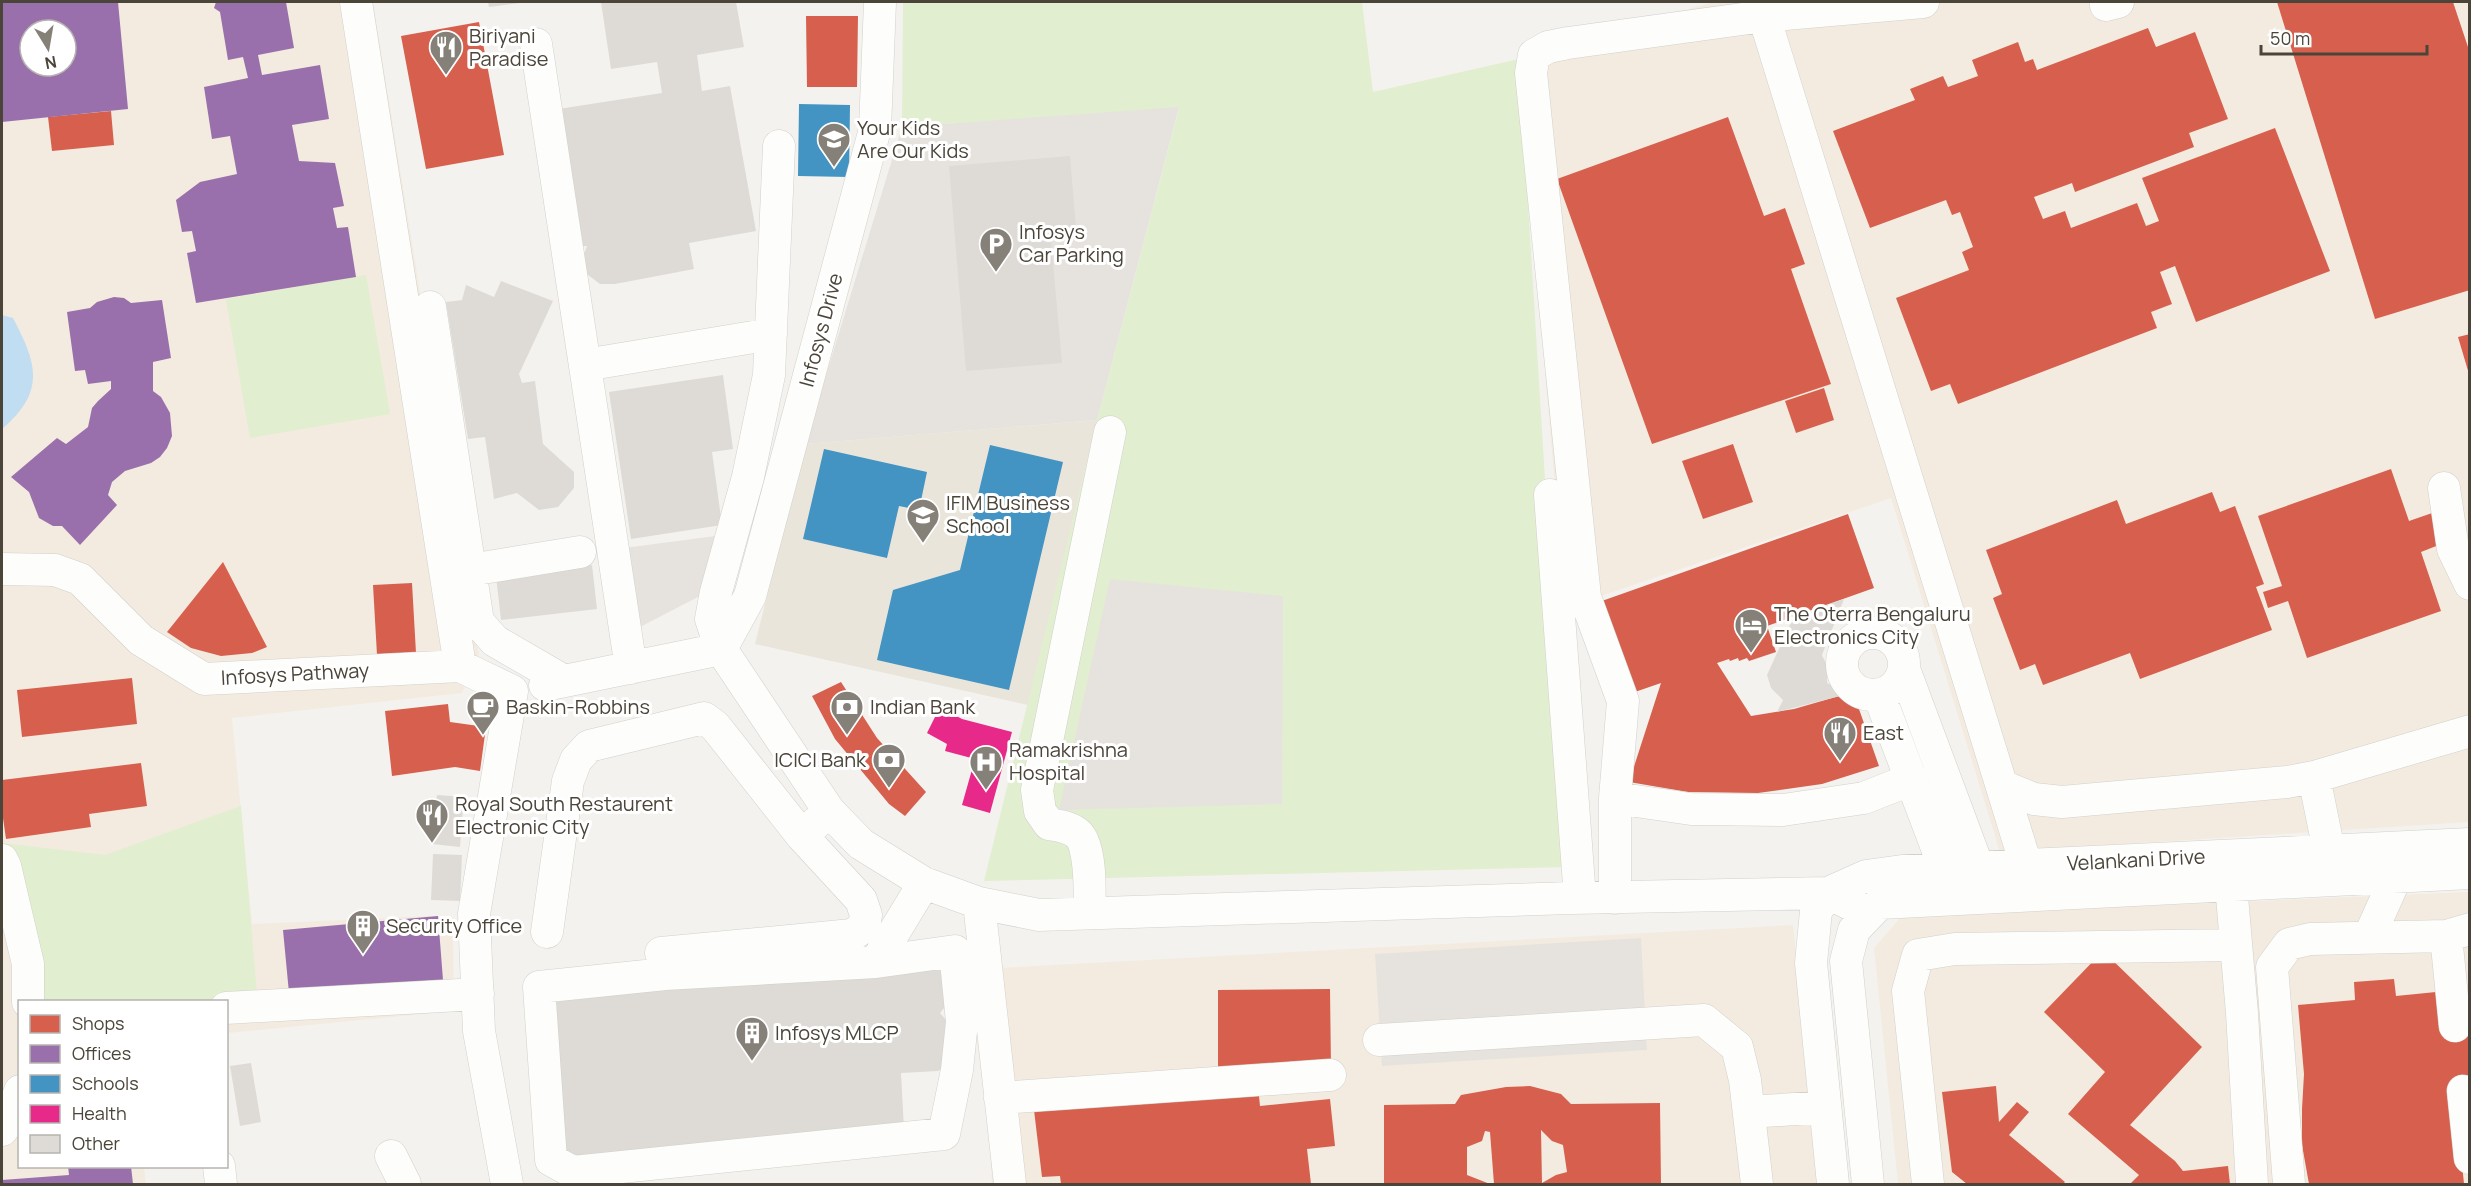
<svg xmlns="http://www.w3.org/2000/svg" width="2471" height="1186" viewBox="0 0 2471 1186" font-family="Manrope,sans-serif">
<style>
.commercial{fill:#f3ebdf;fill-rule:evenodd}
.education{fill:#eae5da}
.green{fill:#e1eecf}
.parking{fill:#e6e3df}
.water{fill:#c0ddf1}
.shops{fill:#d6604d;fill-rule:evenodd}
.offices{fill:#9970ab;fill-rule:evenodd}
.schools{fill:#4393c3}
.health{fill:#e7298a}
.building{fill:#dedbd6}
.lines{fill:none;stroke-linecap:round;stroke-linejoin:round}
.minor-casing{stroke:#d2d0cb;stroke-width:33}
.minor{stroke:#fdfdfc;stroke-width:32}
.labels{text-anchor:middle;stroke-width:6;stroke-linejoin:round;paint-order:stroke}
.poi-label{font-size:20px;fill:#4b4439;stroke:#fff;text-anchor:start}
.street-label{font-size:20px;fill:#4b4439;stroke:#fff}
</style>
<rect width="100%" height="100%" fill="#f4f2ee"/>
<path class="commercial" d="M2,2H373L479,655L462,693L232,718L252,924L429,916L453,924L454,1011L227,1033L226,1002H20V1166L144,1167L146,1184H2ZM30,30H66V66H30Z
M1713,2H2469V822L2000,852L1891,498L1565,608L1519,59Z
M2469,892V1184H1898L1874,948L1902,916Z
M1793,925L1820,1184H992L981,969Z"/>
<path class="education" d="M1097,420L1028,705L755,644L805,444Z"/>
<path class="green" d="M903,2H1362L1373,92L1519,59L1569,867L984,881L1097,420L1179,108L902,127Z
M366,275L390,414L250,438L226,299Z
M241,806L258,1006L226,1002L40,1001L2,843L105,855Z"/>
<path class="parking" d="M1179,107L1097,420L805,444L902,127Z
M723,535L700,596L640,627L624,548Z
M1110,579L1283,596L1282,804L1059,810Z
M1641,938L1647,1050L1382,1066L1375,954Z"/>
<path class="water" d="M2,315L13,318C37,364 46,391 2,429Z"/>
<path class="shops" d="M2277,2H2453L2470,53V290L2375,319Z
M806,16H858L857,87H807Z
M479,22L504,155L426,169L401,36Z
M2148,28L2156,47L2195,32L2228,119L2189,133L2194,147L2075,192L2072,183L2034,197L2043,219L2065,211L2071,228L2137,203L2146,226L2159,221L2142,178L2275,128L2330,271L2196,322L2175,266L2160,272L2172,304L2151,312L2157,328L1958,404L1950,384L1931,391L1896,298L1969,270L1962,252L1973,247L1960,212L1952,215L1946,200L1870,228L1833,131L1915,100L1910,89L1943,76L1948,87L1978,76L1972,60L2018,42L2025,62L2033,59L2037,70Z
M111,111L114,145L52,151L48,117Z
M1728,117L1764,216L1785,208L1805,264L1791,269L1831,384L1652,444L1557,179Z
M2470,334V374H2469L2458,337Z
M1824,388L1834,420L1796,433L1785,401Z
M1733,444L1753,502L1703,519L1682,461Z
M2391,469L2409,521L2438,511L2449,541L2421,552L2441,611L2307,658L2288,601L2268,608L2263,592L2282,586L2258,516Z
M2212,492L2220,512L2235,506L2264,584L2256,587L2272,630L2140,679L2130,653L2043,685L2035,664L2020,670L1993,598L2002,594L1986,550L2117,500L2126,524Z
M1848,514L1874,588L1767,626L1776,652L1749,661L1747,658L1739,661L1738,658L1730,661L1729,659L1717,663L1751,716L1794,709L1853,692L1879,766L1822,784L1758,793L1688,792L1629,782L1661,683L1632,693L1599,602Z
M223,562L267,647L252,653L221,656L191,648L167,632Z
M412,583L416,653L377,655L373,585Z
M132,678L137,724L22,737L17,690Z
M841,682L877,738L926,792L905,816L889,804L835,739L812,696Z
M448,704L450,722L486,727L480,771L455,767L392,776L385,711Z
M141,763L147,806L89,814L91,827L6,839L2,811V780Z
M2103,951L2202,1047L2130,1125L2175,1161L2183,1171L2228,1166L2230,1184H2130L2139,1175L2068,1114L2105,1072L2044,1012Z
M2394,979L2396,996L2446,991L2450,1037L2470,1036V1081L2454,1083L2464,1184H2309L2302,1145V1109L2304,1074L2298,1005L2355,1000L2354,982Z
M1330,989L1331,1068L1218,1070V990Z
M1258,1086L1260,1106L1330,1099L1335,1146L1307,1149L1311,1184H1061L1060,1176L1042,1177L1034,1110Z
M1530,1086L1561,1094L1571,1104L1660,1103L1661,1184H1494L1490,1132L1485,1131L1482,1141L1467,1147V1175L1490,1184H1384V1105L1455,1104L1461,1095L1506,1087ZM1541,1130L1552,1141L1563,1145L1567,1172L1556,1175L1542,1183Z
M1996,1086L1999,1122L2017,1102L2029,1112L2009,1135L2065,1182L2063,1184H1967L1952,1172L1942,1092Z"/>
<path class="offices" d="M2,2H118L128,109L2,122ZM30,30H66V66H30Z
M216,2H286L294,48L258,55L262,75L320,65L329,119L292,125L299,161L335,163L344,206L333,208L337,228L348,227L356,277L196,303L187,253L196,251L192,231L182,232L176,200L200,182L237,174L230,136L212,139L204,87L248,78L243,57L228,60L220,12L214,8Z
M114,297L124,298L131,303L162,300L171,358L153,362V391L161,397L170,413L172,436L167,448L160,457L151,463L125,471L112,482L108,495L117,505L80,545L62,526H53L39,518L29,492L11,477L57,438L66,444L88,427L92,408L98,401L111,389V381L88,384L85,370L75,371L67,312L90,308L97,302Z
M438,916L443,980L289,993L283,930Z
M68,1166H131L133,1184H2V1180L69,1175Z"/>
<path class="schools" d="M799,104L850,105L849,177L798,176Z
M990,445L1063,462L1009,690L877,660L893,590L960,570Z
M824,449L927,472L919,510L899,506L887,558L803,539Z"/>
<path class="health" d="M940,707L962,719L1012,732L990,813L962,805L975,759L945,751L947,744L927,733Z"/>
<path class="building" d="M488,2H520V3L489,7Z
M601,2H736L744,47L697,55L702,91L730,86L756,231L689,243L694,269L615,284H600L588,275L582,261L587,246H574L552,110L662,93L657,62L611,69Z
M1070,156L1076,227L1050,229L1062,363L966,371L949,166Z
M501,281L553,301L519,374L522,383L535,381L543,444L574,472V488L558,507L539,510L517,493L494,499L485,437L468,439L446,302L462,300L466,285L494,297Z
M723,375L733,449L712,452L722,525L631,539L609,392Z
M592,565L597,609L501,620L496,576Z
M1844,599L1822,655L1828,668L1827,683L1848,694L1777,712L1783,700L1771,688L1767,675L1794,616Z
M437,795L464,797L460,847L432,844Z
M433,854L462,855L460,901L431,900Z
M937,962L947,972L949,1002L940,1013L948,1022L946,1066L938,1071L901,1073L904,1130L560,1158L550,994Z
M251,1063L261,1122L240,1126L230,1066Z"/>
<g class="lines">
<g class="minor-casing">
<path id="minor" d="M356,2L460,666
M2106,5L2118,2
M1764,16L2026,865
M536,44L631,668
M779,146L769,375L748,477L716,592L711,619L721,649L829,811L861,844L924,883L979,903L1039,915L1571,898L1828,893L1868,913
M430,307L478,622L495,641L564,681
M585,365L771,334
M2444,488L2453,549L2470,584
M1550,495L1580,898
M2,569L55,570L80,579L141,640L204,679L460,666L512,691
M470,570L580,552
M1842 664a31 31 0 1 1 62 0a31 31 0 1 1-62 0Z
M721,649L750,596L875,129L880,2
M1904,669L1978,867
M545,685L721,649
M1879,695L1945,869
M2314,777L2329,851
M2002,786L2034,799L2062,802L2287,782L2314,777L2470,731
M1615,798L1691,809L1783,810L1864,798L1912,779
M2,860L5,866L28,964V1002
M2231,885L2242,1013L2252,1184
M1615,898V798L1623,701L1585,597L1531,73L1534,55L1548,47L1568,43L1764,16L1923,2
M979,903L1010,1184
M1089,913C1090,895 1091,848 1079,835C1071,827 1059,826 1049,824L1040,811L1037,790L1110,432
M547,932L568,781L576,760L589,746L704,718L715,726L802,836
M2369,937L2396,877
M661,953L852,935L864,927L866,915L861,900L802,836L817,822
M876,962L955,951L962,1022L957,1070L944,1134L573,1172L551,1160L539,987L665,974L876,962L924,883
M226,1008L478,994
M2455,1026L2446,936L2470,929
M1379,1040L1704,1020L1737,1047L1745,1080L1757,1184
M2463,1091L2470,1158
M1000,1098L1330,1075
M1749,1112L1825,1107
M2,1130L10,1119L20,1091
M391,1156L405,1184
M219,1166L221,1184
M507,1184L479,1031L474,914L512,691
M1833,1184L1811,963L1816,911L1828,893L1866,876L1902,871L2470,844
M1868,1184L1846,961L1854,930L1880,903L2470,873
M1928,1184L1908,991L1918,955L1955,949L2236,945
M2289,1184L2272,967L2289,944L2310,939L2446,936"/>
</g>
<use href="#minor" class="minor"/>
</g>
<defs>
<g id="restaurant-pin" transform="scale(1.725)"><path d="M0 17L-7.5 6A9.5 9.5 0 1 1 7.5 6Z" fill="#868178" stroke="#fff"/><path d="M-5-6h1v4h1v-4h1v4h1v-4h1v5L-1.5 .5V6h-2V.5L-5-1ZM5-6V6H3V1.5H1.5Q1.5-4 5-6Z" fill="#fff"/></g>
<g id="school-pin" transform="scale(1.725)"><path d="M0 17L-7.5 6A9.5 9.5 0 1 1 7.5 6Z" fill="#868178" stroke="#fff"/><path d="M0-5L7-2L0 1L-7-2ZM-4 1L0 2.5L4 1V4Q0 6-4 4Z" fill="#fff"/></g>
<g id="parking-pin" transform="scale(1.725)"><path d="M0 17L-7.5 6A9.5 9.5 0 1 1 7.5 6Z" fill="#868178" stroke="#fff"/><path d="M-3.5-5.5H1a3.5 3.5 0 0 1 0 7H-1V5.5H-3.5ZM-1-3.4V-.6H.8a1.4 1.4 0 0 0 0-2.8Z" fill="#fff"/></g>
<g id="university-pin" transform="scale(1.725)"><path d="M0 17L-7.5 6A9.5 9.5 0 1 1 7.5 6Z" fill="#868178" stroke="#fff"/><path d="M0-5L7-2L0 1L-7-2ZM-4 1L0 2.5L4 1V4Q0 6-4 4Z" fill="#fff"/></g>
<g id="hotel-pin" transform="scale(1.725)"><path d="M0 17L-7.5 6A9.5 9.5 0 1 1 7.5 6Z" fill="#868178" stroke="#fff"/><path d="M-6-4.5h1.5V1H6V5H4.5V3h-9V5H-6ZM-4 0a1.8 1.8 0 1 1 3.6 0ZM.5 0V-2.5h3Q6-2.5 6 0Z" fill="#fff"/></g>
<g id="cafe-pin" transform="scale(1.725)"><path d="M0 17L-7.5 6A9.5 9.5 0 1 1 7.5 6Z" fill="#868178" stroke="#fff"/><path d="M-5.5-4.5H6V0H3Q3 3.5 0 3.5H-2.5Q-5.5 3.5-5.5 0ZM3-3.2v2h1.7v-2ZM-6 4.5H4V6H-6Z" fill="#fff"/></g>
<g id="bank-pin" transform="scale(1.725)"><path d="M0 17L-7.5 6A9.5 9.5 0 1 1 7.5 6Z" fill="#868178" stroke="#fff"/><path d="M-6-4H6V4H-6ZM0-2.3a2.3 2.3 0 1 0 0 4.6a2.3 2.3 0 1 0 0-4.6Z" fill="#fff"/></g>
<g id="hospital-pin" transform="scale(1.725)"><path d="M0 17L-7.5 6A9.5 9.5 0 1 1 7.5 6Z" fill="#868178" stroke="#fff"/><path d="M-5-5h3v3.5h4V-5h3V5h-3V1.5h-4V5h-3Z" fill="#fff"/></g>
<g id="building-pin" transform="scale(1.725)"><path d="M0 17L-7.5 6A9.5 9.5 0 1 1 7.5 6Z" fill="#868178" stroke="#fff"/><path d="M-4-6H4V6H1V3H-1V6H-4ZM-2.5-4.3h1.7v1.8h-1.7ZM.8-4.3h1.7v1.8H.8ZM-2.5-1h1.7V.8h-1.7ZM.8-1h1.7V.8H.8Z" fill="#fff"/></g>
</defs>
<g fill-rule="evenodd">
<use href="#restaurant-pin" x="446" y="47"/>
<use href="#school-pin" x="834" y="139"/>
<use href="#parking-pin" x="996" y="244"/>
<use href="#university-pin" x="923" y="515"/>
<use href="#hotel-pin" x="1751" y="625"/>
<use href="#cafe-pin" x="483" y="707"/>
<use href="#bank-pin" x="847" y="707"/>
<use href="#restaurant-pin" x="1840" y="733"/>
<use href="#bank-pin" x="889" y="760"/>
<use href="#hospital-pin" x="986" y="762"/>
<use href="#restaurant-pin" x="432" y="815"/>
<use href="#building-pin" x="363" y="926"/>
<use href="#building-pin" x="752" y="1033"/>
</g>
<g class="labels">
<g class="poi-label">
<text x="469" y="43">Biriyani<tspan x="469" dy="23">Paradise</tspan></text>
<text x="857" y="135">Your Kids<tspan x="857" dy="23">Are Our Kids</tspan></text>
<text x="1019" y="239">Infosys<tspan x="1019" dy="23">Car Parking</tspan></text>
<text x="946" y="510">IFIM Business<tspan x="946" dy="23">School</tspan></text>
<text x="1774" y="621">The Oterra Bengaluru<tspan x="1774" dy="23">Electronics City</tspan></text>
<text x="506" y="714">Baskin-Robbins</text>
<text x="870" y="714">Indian Bank</text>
<text x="1863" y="740">East</text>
<text x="1009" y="757">Ramakrishna<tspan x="1009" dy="23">Hospital</tspan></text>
<text x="866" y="767" text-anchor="end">ICICI Bank</text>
<text x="455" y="811">Royal South Restaurent<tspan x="455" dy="23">Electronic City</tspan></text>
<text x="386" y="933">Security Office</text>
<text x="775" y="1040">Infosys MLCP</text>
</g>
<g class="street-label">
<text transform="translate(821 330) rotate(-75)" y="7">Infosys Drive</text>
<text transform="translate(295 674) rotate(-3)" y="7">Infosys Pathway</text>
<text transform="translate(2136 860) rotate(-3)" y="7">Velankani Drive</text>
</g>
</g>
<rect width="2471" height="1186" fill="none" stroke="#4b4439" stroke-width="6"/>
<rect x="18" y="1000" width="210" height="168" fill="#ffffff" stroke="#b7b4b0" stroke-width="1.5"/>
<rect x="30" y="1015" width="30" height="18" fill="#d6604d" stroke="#b7b4b0" stroke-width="1.5"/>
<text x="72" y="1030" font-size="18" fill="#4b4439">Shops</text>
<rect x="30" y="1045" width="30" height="18" fill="#9970ab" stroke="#b7b4b0" stroke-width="1.5"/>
<text x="72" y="1060" font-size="18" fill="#4b4439">Offices</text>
<rect x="30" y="1075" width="30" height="18" fill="#4393c3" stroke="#b7b4b0" stroke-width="1.5"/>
<text x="72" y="1090" font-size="18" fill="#4b4439">Schools</text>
<rect x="30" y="1105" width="30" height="18" fill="#e7298a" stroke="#b7b4b0" stroke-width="1.5"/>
<text x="72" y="1120" font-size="18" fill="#4b4439">Health</text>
<rect x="30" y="1135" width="30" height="18" fill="#dedbd6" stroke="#b7b4b0" stroke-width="1.5"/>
<text x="72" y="1150" font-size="18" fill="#4b4439">Other</text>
<g transform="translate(48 48) rotate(169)"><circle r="28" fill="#ffffff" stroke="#b7b4b0" stroke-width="1.5"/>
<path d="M0-4.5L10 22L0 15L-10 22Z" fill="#868178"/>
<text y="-9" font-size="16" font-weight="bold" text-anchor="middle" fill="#4b4439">N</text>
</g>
<path d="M2261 45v9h166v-9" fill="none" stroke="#4b4439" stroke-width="3"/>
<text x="2270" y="45" font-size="18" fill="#4b4439" stroke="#ffffff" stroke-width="4.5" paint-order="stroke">50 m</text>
</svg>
